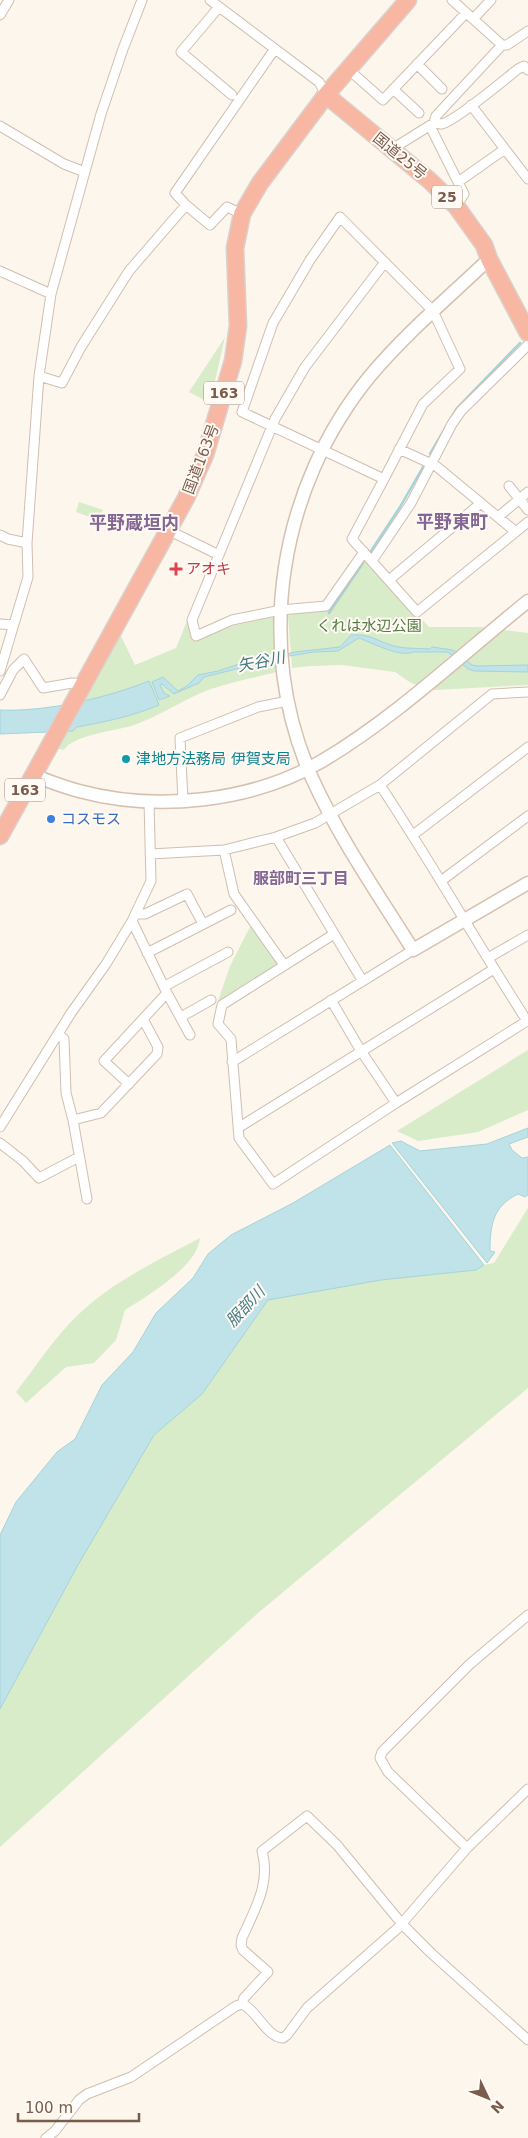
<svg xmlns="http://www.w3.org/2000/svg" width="528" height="2138" viewBox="0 0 528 2138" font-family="'DejaVu Sans','Noto Sans JP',sans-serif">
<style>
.green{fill:#d8ecc9}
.water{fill:#bfe3e8;stroke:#a5d3da}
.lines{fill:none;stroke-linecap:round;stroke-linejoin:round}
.stream{stroke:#a5d3da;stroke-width:2.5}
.street-casing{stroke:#d1beb0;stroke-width:11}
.secondary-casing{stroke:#d6c0b0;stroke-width:15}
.highway-casing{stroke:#dad1cd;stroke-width:19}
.street{stroke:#fff;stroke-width:9}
.secondary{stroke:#fff;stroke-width:12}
.highway{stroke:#f7b7a3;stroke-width:16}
.health-dot{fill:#e0444e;stroke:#fffaf3;stroke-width:2}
.culture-dot{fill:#0f9aa8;stroke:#fffaf3;stroke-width:2}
.shop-dot{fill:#3f7fe0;stroke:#fffaf3;stroke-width:2}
.labels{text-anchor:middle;stroke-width:4;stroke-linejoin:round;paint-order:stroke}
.shield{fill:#fffaf3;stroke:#a28b7f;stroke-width:1}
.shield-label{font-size:14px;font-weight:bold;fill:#7a5c4d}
.street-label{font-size:15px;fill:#7a5c4d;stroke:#fffaf3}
.health-label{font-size:15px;fill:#be3a42;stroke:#fffaf3;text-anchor:start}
.park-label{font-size:15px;fill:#537a41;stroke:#fffaf3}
.culture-label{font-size:15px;fill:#0d838f;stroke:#fffaf3;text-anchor:start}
.shop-label{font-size:15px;fill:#366cbe;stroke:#fffaf3;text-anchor:start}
.water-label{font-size:16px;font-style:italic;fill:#437c86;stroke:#fffaf3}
.neighbourhood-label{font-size:16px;font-weight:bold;fill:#846695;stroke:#fffaf3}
.quarter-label{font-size:18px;font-weight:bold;fill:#846695;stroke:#fffaf3}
</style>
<rect width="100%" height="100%" fill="#fdf6ec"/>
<path class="green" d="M225,337L210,403L189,392Z
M79,502L103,510L98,520L76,512Z
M363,560L367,561L429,627H480L528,633V685L435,690L411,683L395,672L342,665L311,666L292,668L288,616L291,613L328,611Z
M277,616L281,671C258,677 234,681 211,689C183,699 159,717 131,726C114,731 73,735 64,750L54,748L119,632L135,665L176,648L187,621L193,641L232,626Z
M251,925L277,961L276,966L218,1001L230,966Z
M528,1050V1110L478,1132L418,1141L397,1131Z
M528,1208V1388L258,1613L0,1847V1709L78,1565L154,1435L202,1394L268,1299L381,1280L476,1270L484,1265L494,1263Z
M200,1238C198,1266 147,1296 125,1310L116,1340L94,1363L66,1367L26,1403L16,1392C34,1369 50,1344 70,1323C105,1285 155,1262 200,1238Z"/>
<path class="water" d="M351,635C372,634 376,641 394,646C406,649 418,648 430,649L432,647L453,650L472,665L477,666L528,665V672L474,671L468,669L448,652H413C401,658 372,643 359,638L338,651L314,652L246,663L244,667L204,677L199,683L174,694L162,684L160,685L164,693L170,696L159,700L152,682L163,677L178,691L187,686L198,675L218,671L257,658L261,660L295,652L340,647Z
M149,681L159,705C133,716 105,722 77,727L73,731L0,734V710C47,712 106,698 149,681Z
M528,1128V1137L509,1144L512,1150L522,1158L528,1157V1195L525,1197L518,1194C493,1206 490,1225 490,1251L495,1252L487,1263L392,1143L401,1141L420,1151L487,1144Z
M390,1145L484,1265L476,1270L381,1280L268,1300L202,1394L154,1435L78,1565L0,1709V1535L16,1502L57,1452L75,1439L102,1385L133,1352L156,1313L193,1278L208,1254L231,1235L293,1203Z"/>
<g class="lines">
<path class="stream" d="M430,454L457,408L520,343
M371,551L400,507L423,467
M329,613L363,563"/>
<g class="street-casing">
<path id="street" d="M210,0L319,82L326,95
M452,0L502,45
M219,7L181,52L232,95
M0,15L9,0
M473,19L491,0
M417,64L442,89
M348,69L383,100L466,13
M393,89L419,113
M471,105L528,179
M434,123C435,123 441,124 442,124C457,120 504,80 518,69L524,66L528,70
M0,126L64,164L85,172
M430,126L464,194L456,206
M392,149L434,123L436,116L502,45H507L528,31
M458,182L505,149
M242,214L227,207L210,225L186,205L175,193L274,50
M340,217L433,311L460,369L423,404L384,479L242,412L273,323L310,260Z
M0,271L51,294
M39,376L62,383L81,347L129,271L186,205
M399,449L436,466L516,532
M384,479L352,539L417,612L528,522
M509,486L528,510
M498,517L528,492
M168,530L219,555
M0,535L8,539L27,543
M364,552L326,606L281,610L232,620L196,636L192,620L275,419L305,367L385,262
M372,561L411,503L452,424L461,411L528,345
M389,580L481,503
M0,624L13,625
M0,671L28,577L27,543L39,376L51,294L101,114L123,49L142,0
M0,695L13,670L24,659L43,688L72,683L83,684
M183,801L180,738L258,707L288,701
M413,835L528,747
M276,837L362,980
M224,850L234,894L284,965
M150,854L224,850L276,837L315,823L380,785L492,694L528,692
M441,881L528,816
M136,914H145L187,894L203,924
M334,934L222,1005L218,1024L231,1039L239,1138L273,1184L396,1103L527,1021C477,943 431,862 380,785
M147,953L231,910
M488,958L528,935
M165,986L228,952
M167,993L190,1035
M331,1000L361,1051L396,1103
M181,1017L211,1000
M58,1034L64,1039L66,1093L73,1120L87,1199
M232,1062L413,950
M129,1084L104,1061L167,993L132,921
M73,1120L101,1113L157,1054L158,1047L143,1019
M0,1127L71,1013L106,964L132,921L151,881L149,801
M238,1128L494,969
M0,1143L23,1161L39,1178L79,1157
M467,1848L388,1772L380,1758L382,1752L470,1664L528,1615
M242,2004C257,2010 266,2037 283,2038L287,2035L307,2008L398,1928L467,1848L528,1789
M46,2138L55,2131L79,2100L87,2094L131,2077L236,2006L242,2004L244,1998L268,1972L243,1950L241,1945L242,1938C255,1909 271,1883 262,1851L307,1816L337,1845L402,1924L431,1953L528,2040"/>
</g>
<g class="secondary-casing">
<path id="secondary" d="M489,259C449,297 405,334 370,376C279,487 253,646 312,778C339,838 378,894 413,950L528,883
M33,775C48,781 64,787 79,791C157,812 252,802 322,761C395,718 462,654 528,601"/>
</g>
<g class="highway-casing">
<path id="highway" d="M326,95L429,180L456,206L484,245L489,259L528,333
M0,836L186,498L205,455L233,361L238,326L235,248L242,214L260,183L326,95L408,0"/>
</g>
<use href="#street" class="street"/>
<use href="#secondary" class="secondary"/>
<use href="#highway" class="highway"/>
</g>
<path class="health-dot" d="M173.5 561.5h5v5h5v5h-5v5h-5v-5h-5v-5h5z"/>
<circle class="culture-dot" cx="126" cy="759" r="5"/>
<circle class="shop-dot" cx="51" cy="819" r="5"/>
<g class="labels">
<g class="shield">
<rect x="432" y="185.5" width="30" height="23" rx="4"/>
<rect x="204" y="381.5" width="40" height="23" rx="4"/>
<rect x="5" y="778.5" width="40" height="23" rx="4"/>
</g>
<g class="shield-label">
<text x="447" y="202">25</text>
<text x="224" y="398">163</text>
<text x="25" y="795">163</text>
</g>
<g class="street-label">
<text transform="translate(400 156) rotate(39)" y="5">国道25号</text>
<text transform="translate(201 459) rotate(-69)" y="5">国道163号</text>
</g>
<g class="health-label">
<text x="186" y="574">アオキ</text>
</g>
<g class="park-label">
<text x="369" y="631">くれは水辺公園</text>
</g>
<g class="culture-label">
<text x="136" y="764">津地方法務局 伊賀支局</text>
</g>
<g class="shop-label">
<text x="61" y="824">コスモス</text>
</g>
<g class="water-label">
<text transform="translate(261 661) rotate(-11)" y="6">矢谷川</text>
<text transform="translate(245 1306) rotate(-47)" y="6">服部川</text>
</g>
<g class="neighbourhood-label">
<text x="301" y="884">服部町三丁目</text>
</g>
<g class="quarter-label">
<text x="452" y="528">平野東町</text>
<text x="134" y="529">平野蔵垣内</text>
</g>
</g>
<g transform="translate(488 2098) rotate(133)" stroke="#fffaf3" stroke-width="4" paint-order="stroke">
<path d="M0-4L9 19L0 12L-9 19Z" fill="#7a5c4d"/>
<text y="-8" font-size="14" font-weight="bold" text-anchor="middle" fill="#7a5c4d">N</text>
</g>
<path d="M18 2113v8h121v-8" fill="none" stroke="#7a5c4d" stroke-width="2.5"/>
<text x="25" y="2113" font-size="15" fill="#7a5c4d" stroke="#fffaf3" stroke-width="4" paint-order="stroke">100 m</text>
</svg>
